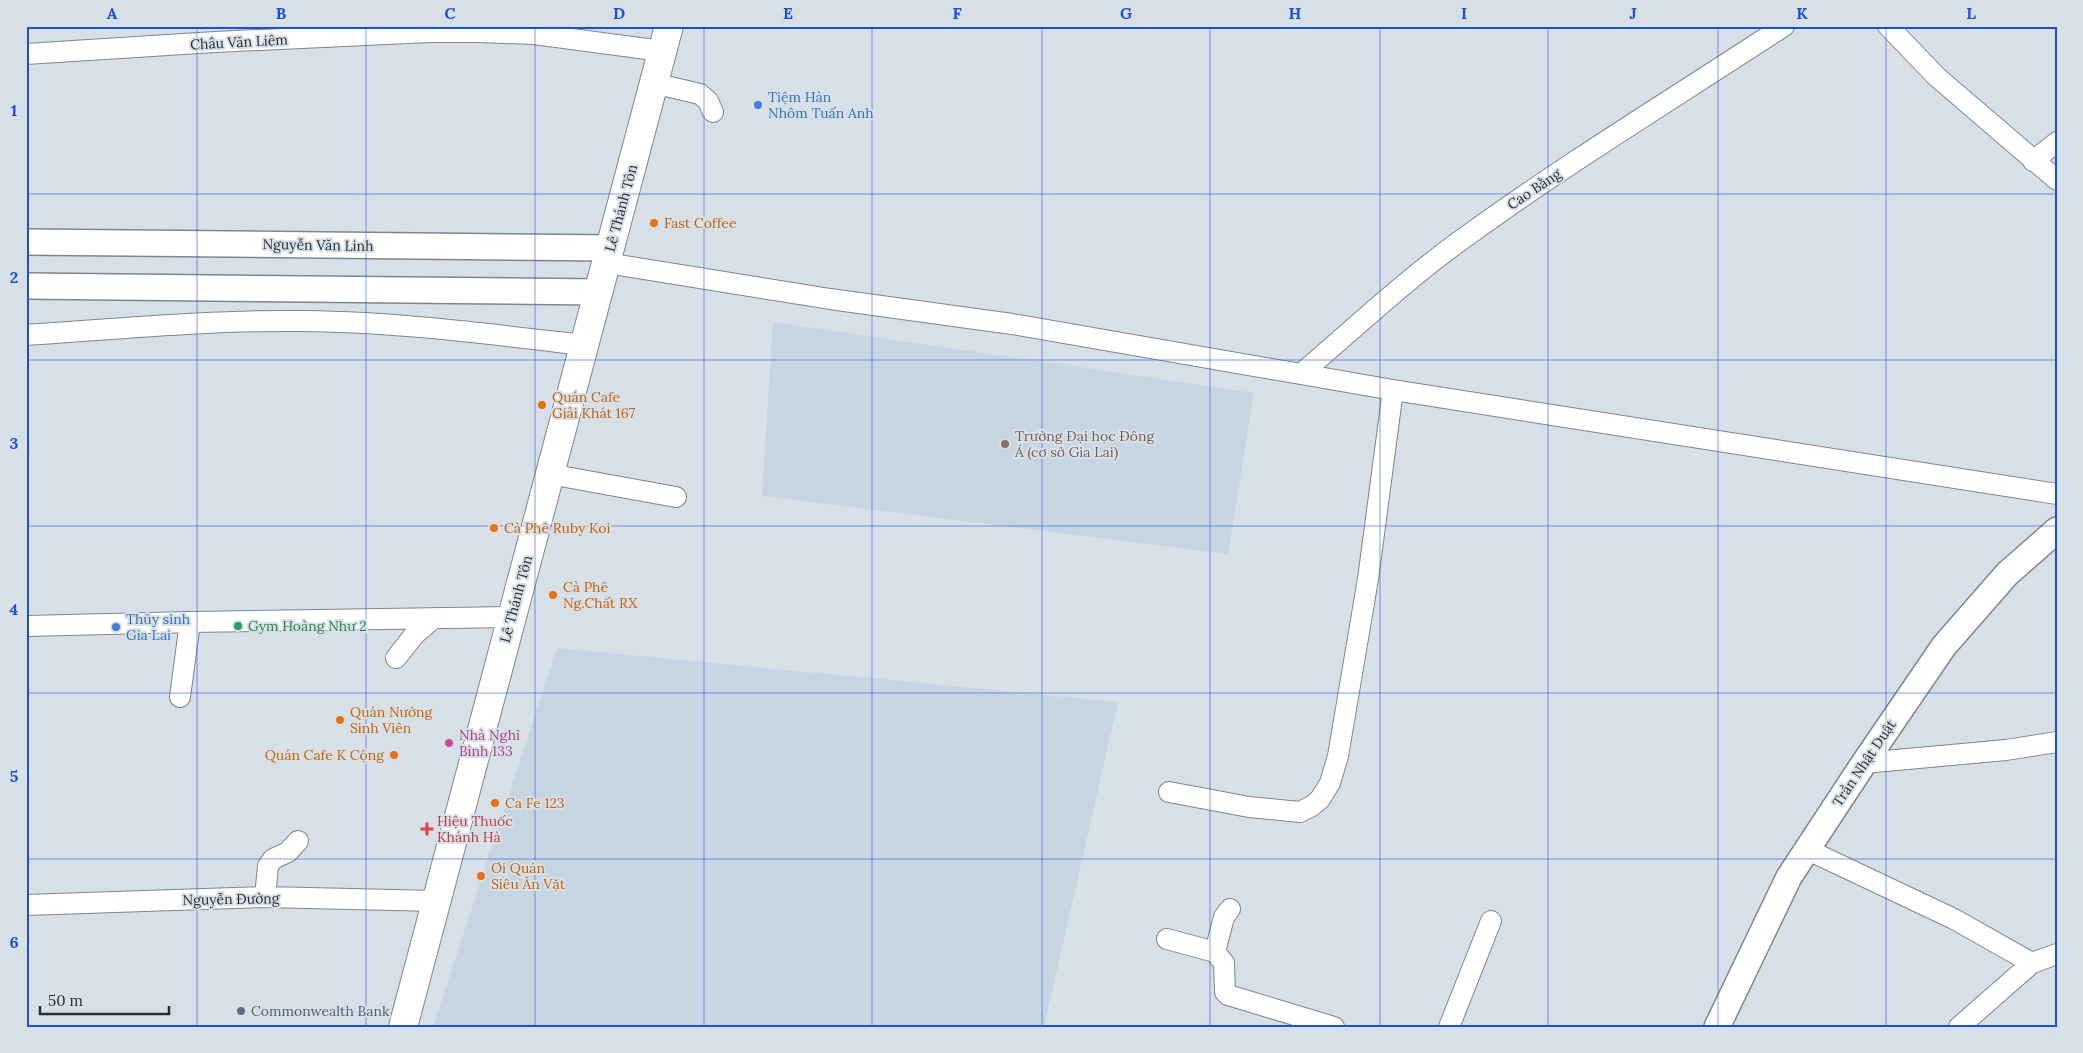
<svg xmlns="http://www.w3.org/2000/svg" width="2083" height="1053" viewBox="0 0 2083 1053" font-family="Lora,serif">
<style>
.built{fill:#c7d5e2}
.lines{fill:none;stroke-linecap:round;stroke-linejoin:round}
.minor-casing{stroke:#7e868d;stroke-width:22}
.tertiary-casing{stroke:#7e868d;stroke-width:28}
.secondary-casing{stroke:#7e868d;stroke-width:30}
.minor{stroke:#fff;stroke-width:20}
.tertiary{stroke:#fff;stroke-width:25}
.secondary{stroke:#fff;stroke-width:28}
.grid{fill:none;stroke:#1d4ed8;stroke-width:1;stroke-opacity:0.55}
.shop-dot{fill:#3f7fe0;stroke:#d7e0e7;stroke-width:2}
.food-dot{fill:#e8710a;stroke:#d7e0e7;stroke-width:2}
.education-dot{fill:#8d6e63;stroke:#d7e0e7;stroke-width:2}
.leisure-dot{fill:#2e9e5b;stroke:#d7e0e7;stroke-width:2}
.hotel-dot{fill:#d1479c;stroke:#d7e0e7;stroke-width:2}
.health-dot{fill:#e0444e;stroke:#d7e0e7;stroke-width:2}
.service-dot{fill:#5c6f8a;stroke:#d7e0e7;stroke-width:2}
.labels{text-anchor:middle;stroke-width:4;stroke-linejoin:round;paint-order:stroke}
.street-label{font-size:14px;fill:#2a2d30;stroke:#d7e0e7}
.shop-label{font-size:14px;fill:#366cbe;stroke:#d7e0e7;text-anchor:start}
.food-label{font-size:14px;fill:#c56008;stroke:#d7e0e7;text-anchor:start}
.education-label{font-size:14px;fill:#785e54;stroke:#d7e0e7;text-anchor:start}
.leisure-label{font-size:14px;fill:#27864d;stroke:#d7e0e7;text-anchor:start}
.hotel-label{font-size:14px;fill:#b23c85;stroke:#d7e0e7;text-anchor:start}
.health-label{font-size:14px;fill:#be3a42;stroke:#d7e0e7;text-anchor:start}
.service-label{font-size:14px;fill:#4e5e75;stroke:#d7e0e7;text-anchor:start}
.neatline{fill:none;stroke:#1d4ed8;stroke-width:2}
.grid-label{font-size:16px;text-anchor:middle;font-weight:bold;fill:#1d4ed8}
</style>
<rect width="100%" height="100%" fill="#d7e0e7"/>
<path class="built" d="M773,322L1254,393L1228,554L762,496Z
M557,648L1118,702L1044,1027H433Z"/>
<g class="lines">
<g class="minor-casing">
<path id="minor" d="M1888,26L1937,77L2057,180
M26,54L215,42L430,32H479L534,34L662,51
M653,83L700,94L708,101L713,112
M2033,161L2057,142
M606,263L830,299L1012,324L1393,390L2057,494
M26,335C118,329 211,320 303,321C397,322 490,334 583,345
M1302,373C1357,326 1411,275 1471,233C1572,160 1679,95 1784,26
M549,474L676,497
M26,626L190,622L512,617
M396,658L415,634L434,618
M180,697L190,622
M1864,763L2006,750L2057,742
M1169,792L1249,807L1300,812L1312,806L1320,799L1330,783L1338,756L1368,579L1393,390
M1806,849L1954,919L2032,963L2057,954
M265,897L268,866L273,859L288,852L298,841
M26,905L265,897L436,901
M1167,939L1215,952L1224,963L1225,992L1228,995L1334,1027
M1215,952L1224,917L1230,909
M1449,1027L1491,921
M1959,1027L2032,963"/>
</g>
<g class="tertiary-casing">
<path id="tertiary" d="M26,242L610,248
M26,286L598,292
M1717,1027L1789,877L1864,763L1944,646L2007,574L2057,530"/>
</g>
<g class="secondary-casing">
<path id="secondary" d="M403,1027L669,26"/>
</g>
<use href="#minor" class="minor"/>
<use href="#tertiary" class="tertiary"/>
<use href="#secondary" class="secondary"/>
</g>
<path class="grid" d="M197,26V1027M366,26V1027M535,26V1027M704,26V1027M872,26V1027M1042,26V1027M1210,26V1027M1380,26V1027M1548,26V1027M1718,26V1027M1886,26V1027M26,194H2057M26,360H2057M26,526H2057M26,693H2057M26,859H2057"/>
<g class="shop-dot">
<circle cx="758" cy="105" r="5"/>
<circle cx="116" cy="627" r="5"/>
</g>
<g class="food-dot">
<circle cx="654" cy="223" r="5"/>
<circle cx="542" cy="405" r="5"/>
<circle cx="494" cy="528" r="5"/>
<circle cx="553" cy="595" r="5"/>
<circle cx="340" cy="720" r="5"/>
<circle cx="394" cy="755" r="5"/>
<circle cx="495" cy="803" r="5"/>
<circle cx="481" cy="876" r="5"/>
</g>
<circle class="education-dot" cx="1005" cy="444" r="5"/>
<circle class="leisure-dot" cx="238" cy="626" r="5"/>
<circle class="hotel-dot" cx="449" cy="743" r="5"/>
<path class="health-dot" d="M424.5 821.5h5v5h5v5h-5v5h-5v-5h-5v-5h5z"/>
<circle class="service-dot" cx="241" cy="1011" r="5"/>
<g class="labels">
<g class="street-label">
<text transform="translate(239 42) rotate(-3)" y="5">Châu Văn Liêm</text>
<text transform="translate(1534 189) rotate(-34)" y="5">Cao Bằng</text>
<text transform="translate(621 208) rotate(-75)" y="5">Lê Thánh Tôn</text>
<text transform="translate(318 245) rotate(1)" y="5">Nguyễn Văn Linh</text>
<text transform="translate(516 599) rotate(-75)" y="5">Lê Thánh Tôn</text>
<text transform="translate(1864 763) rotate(-56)" y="5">Trần Nhật Duật</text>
<text transform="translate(231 899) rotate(-1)" y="5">Nguyễn Đường</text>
</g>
<g class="shop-label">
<text x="768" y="102">Tiệm Hàn<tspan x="768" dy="16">Nhôm Tuấn Anh</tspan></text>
<text x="126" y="624">Thủy sinh<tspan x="126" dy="16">Gia Lai</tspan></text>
</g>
<g class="food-label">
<text x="664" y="228">Fast Coffee</text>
<text x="552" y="402">Quán Cafe<tspan x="552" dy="16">Giải Khát 167</tspan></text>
<text x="504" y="533">Cà Phê Ruby Koi</text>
<text x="563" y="592">Cà Phê<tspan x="563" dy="16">Ng.Chất RX</tspan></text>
<text x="350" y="717">Quán Nướng<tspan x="350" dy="16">Sinh Viên</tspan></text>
<text x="384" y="760" text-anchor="end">Quán Cafe K Cộng</text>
<text x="505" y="808">Ca Fe 123</text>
<text x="491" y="873">Ơi Quán<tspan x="491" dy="16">Siêu Ăn Vặt</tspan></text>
</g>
<g class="education-label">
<text x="1015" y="441">Trường Đại học Đông<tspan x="1015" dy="16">Á (cơ sở Gia Lai)</tspan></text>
</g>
<g class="leisure-label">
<text x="248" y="631">Gym Hoàng Như 2</text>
</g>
<g class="hotel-label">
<text x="459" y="740">Nhà Nghỉ<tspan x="459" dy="16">Bình 133</tspan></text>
</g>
<g class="health-label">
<text x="437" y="826">Hiệu Thuốc<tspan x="437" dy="16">Khánh Hà</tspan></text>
</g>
<g class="service-label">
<text x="251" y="1016">Commonwealth Bank</text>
</g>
</g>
<rect width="2083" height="1053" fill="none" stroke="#d7e0e7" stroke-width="55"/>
<path d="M40 1006v8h129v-8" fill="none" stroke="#2a2d30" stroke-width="2.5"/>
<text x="48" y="1006" font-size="15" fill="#2a2d30" stroke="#d7e0e7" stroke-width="4" paint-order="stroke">50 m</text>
<rect x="28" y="28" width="2028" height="998" class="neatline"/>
<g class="grid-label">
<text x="112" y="19">A</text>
<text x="281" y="19">B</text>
<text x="450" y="19">C</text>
<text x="619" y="19">D</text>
<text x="788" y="19">E</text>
<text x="957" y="19">F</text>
<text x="1126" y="19">G</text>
<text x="1295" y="19">H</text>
<text x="1464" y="19">I</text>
<text x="1633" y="19">J</text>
<text x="1802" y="19">K</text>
<text x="1971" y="19">L</text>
<text x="14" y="116">1</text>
<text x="14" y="283">2</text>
<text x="14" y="449">3</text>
<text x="14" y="615">4</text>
<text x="14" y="782">5</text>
<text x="14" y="948">6</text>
</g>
</svg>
